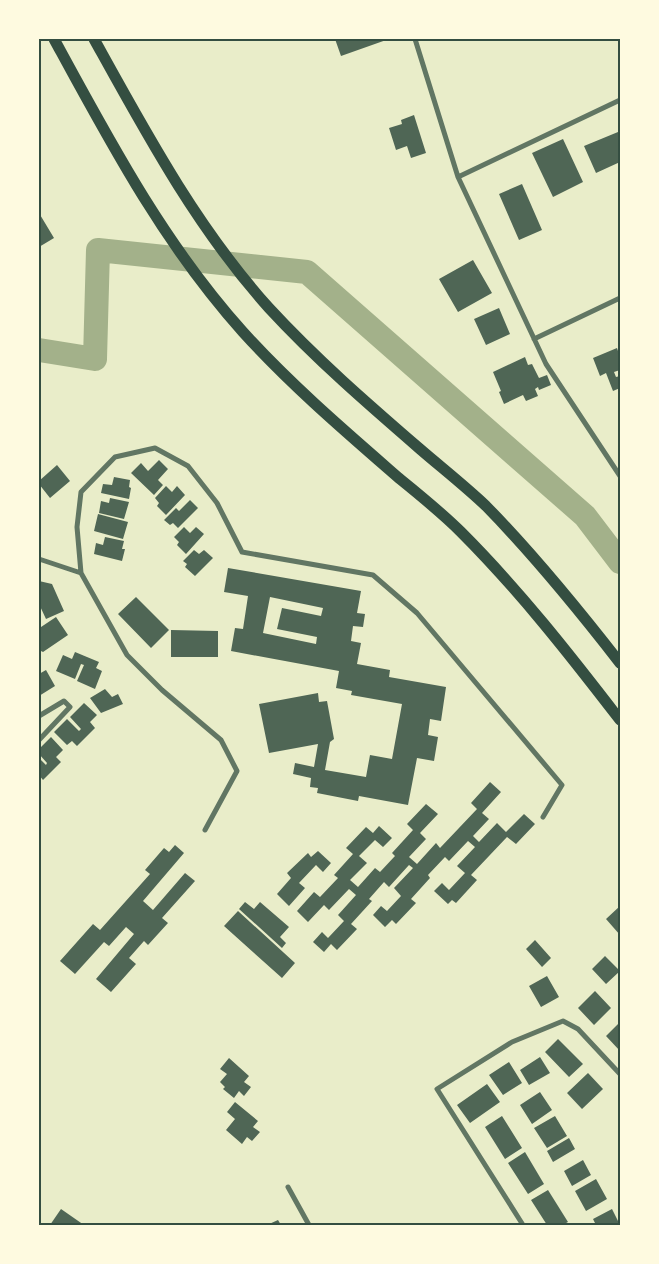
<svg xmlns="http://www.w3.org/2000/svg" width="659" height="1264" viewBox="0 0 659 1264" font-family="'PT Serif',serif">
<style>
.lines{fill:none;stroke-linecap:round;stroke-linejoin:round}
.river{stroke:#a3b18a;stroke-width:24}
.building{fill:#4f6655;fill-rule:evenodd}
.minor{stroke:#617663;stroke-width:5}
.motorway{stroke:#344e41;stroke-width:11}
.neatline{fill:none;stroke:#344e41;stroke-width:2}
</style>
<rect width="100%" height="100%" fill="#e9edc9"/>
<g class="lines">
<path class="river" d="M39,350L95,359L98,250L307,272L585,516L620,562"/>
</g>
<path class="building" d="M335,39H389L341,56Z
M414,115L426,153L411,158L407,146L396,150L389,128L402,124L401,120Z
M618,132L620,138V162L596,173L584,146Z
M563,139L583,182L553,197L532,153Z
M522,184L542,230L519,240L499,194Z
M39,213L54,238L39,247Z
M473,260L492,293L458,312L439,279Z
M499,308L510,334L486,345L474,319Z
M617,348L620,357V370L614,372L616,377L620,376V388L613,391L606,373L600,376L593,358Z
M525,357L528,365L532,364L539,378L547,375L551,385L539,390L538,387L535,389L538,396L526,401L523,395L504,404L499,392L501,391L493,372Z
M159,460L168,469L158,480L163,485L154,495L131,473L141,463L148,471Z
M57,465L70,481L50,498L39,484V481Z
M114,477L130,480L129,487L131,488L129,499L101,493L103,484L112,485Z
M166,486L172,492L177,486L185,495L166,515L157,506L159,503L155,498Z
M110,498L129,502L124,519L99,513L101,501L109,503Z
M190,500L198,508L178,528L173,523L170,525L164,520L176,508L179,511Z
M98,514L128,522L123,539L94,531Z
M184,527L190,533L196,527L204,534L186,554L177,545L179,542L174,537Z
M105,537L124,541L122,549H125L122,561L94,554L96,543L103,545Z
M194,550L199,554L204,550L213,558L195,576L185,567L187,564L183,561Z
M228,568L361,591L357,613L365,614L363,627L353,626L351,641L361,643L357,664L390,670L389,677L446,687L441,721L430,719L428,735L438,737L434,761L417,758L408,805L359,796L358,801L317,793L318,788L310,787L311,778L293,774L295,763L314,767L318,744L269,753L259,704L318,693L319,702L327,701L334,739L330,742L325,770L366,777L370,755L392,759L402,704L351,695L352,691L336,688L339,671L231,651L235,628L243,629L248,596L224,592ZM270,597L323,608L321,616L282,608L277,629L317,637L316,644L263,633Z
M39,581L52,584L64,611L46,619L39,604Z
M136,597L169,630L151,648L118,614Z
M56,617L68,635L43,652L39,650V627H41Z
M171,630L218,631V657H171Z
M75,652L99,662L96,668L102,671L95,689L77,681L84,665L81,664L75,679L56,671L63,655L72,659Z
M46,670L55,686L39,696V674Z
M105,689L112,697L118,694L123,704L101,713L90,698Z
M84,703L97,715L90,722L95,728L77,746L72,741L67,745L54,732L67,719L79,731L81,729L70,717Z
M51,737L63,750L56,757L61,762L43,780L39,775V758L46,765L47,763L39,754V749Z
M490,782L501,792L482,813L489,819L473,836L479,842L497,823L506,832L524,814L535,824L516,844L507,837L471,875L477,880L456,903L452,900L448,904L434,891L442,883L449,890L465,873L457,866L475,847L468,841L449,861L445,857L428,875L430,878L411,899L416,903L396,924L392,920L385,927L373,915L381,906L387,911L401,896L394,888L413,868L409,865L389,887L384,882L369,899L372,901L351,924L357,929L337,950L331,944L324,952L313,942L322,932L328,938L344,921L338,915L356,895L349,889L329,910L324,905L308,922L297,911L314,892L320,897L338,878L334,875L353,854L346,848L366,827L373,833L379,826L392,838L383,847L375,840L359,856L367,863L350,880L358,887L375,868L380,872L395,856L392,853L413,830L407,824L426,804L438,814L420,833L426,839L409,857L417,864L436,843L440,848L477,809L471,803Z
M175,845L184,853L143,901L153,910L185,873L195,881L162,918L168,923L148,945L144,941L129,958L136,964L111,992L96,979L134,934L126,927L109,946L104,942L75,974L60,961L93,924L100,930L150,874L145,870L164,848L169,852Z
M318,851L331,863L323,872L316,865L299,883L305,888L289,906L277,894L291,878L287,873L308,853L311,857Z
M245,902L254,909L260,902L289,927L280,937L286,943L282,948L239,909Z
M620,906V935L606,919Z
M238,911L295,963L282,978L224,926Z
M535,940L551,958L542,967L526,949Z
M605,956L620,971L606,984L592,969Z
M547,976L559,997L541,1007L529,986Z
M595,991L611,1008L594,1025L578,1008Z
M620,1022V1051L606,1036Z
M558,1039L583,1064L569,1077L545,1052Z
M540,1057L550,1073L529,1085L520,1070Z
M229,1058L249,1076L244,1082L251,1087L244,1096L239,1091L234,1098L223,1089L225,1087L220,1082L227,1074L220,1069Z
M509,1062L522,1083L503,1095L489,1075Z
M588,1073L603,1089L582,1109L567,1093Z
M487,1084L500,1102L470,1123L457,1105Z
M540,1092L552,1110L532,1124L520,1105Z
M235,1102L258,1121L253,1127L260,1132L252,1141L247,1137L242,1144L226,1130L235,1119L227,1112Z
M502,1116L522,1148L505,1159L485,1127Z
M555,1116L567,1136L547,1148L534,1128Z
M569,1138L575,1149L553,1162L547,1151Z
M525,1152L544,1184L528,1194L508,1163Z
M583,1160L591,1175L572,1186L564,1171Z
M596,1179L607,1199L586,1211L575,1191Z
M548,1190L568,1222L562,1225H547L531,1200Z
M61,1209L84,1225H50Z
M612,1209L620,1225H596L593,1219Z
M278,1220L281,1225H267Z"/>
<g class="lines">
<path class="minor" d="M415,39L458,177L546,364L620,476
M458,177L620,100
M534,339L620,298
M39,559L81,573L77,527L81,492L115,457L155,448L188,466L217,503L242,552L373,575L417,613L562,785L543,817
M81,573L127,655L162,690L221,740L237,771L205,830
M39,716L64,701L70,707L39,740
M288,1187L309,1225
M523,1225L437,1089L512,1042L563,1021L578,1029L620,1074"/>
<path class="motorway" d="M54,39C110,142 164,244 243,332C291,385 346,432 400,479C421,496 442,513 461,532C519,590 570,655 620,720
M94,39C146,133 197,228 269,308C316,359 368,404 420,449C442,468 465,486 486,506C534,555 578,609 620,663"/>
</g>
<rect width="659" height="1264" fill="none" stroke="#fefae0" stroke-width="80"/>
<rect x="40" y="40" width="579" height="1184" class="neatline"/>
</svg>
